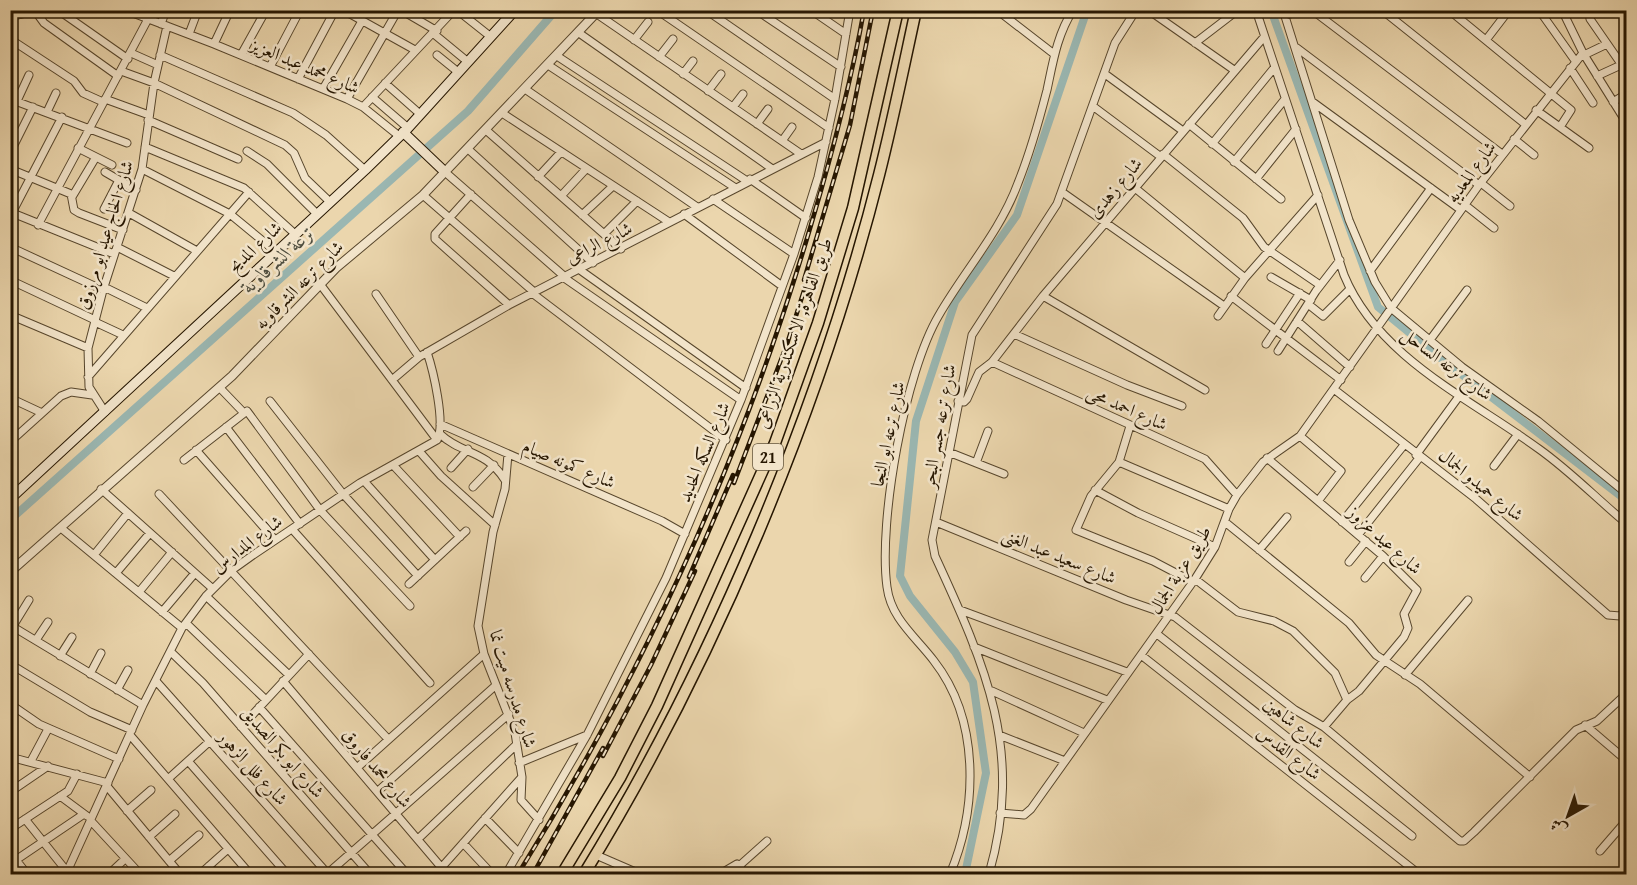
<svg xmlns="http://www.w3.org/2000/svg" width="1637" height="885" viewBox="0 0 1637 885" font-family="'Gentium Book Plus',Amiri,serif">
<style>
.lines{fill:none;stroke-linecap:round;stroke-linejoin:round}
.canal{stroke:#9ab7b2;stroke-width:8}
.minor-casing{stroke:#57462c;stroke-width:9}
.tertiary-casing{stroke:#57462c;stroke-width:10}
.secondary-casing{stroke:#261601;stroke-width:11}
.trunk-casing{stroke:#261601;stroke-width:13}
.minor{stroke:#f2e4ca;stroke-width:7}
.tertiary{stroke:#f2e4ca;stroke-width:8}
.secondary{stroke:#f2e4ca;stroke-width:9}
.trunk{stroke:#ebd6ad;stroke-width:10}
.rail-casing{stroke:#261601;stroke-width:4.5}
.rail{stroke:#f2e4ca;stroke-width:2;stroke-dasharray:7;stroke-linecap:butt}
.labels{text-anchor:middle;stroke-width:5;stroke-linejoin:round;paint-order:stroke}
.shield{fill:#f2e4ca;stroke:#63543d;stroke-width:1.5}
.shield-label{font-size:16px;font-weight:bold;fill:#261601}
.street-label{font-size:18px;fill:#261601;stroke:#f2e4ca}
.water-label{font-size:20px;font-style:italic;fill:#4f4e3f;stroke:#f2e4ca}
</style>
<rect width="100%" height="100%" fill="#ebd6ad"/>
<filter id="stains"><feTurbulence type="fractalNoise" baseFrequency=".00333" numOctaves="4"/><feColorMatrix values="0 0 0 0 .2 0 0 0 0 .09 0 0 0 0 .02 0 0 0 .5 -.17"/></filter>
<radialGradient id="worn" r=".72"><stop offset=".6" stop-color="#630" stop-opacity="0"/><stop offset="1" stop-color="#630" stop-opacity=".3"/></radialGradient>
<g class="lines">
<path class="canal" d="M1271,10L1378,307L1439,357L1626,500
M10,520L468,111L556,10
M965,874L986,773L973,682L955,652L910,596L900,576L916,421L955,302L1017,215L1087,10"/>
<g class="minor-casing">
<path id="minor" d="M58,10L128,59
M125,10L214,44L347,99L363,107L399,136
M343,10L415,50
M401,10L437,31
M457,10L491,37
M657,10L829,128
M706,10L835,99
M756,10L841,67
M811,10L846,34
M997,10L1054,54
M1256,10L1344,275C1378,358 1471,399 1539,449C1570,471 1597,499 1626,523
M1283,10L1349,220L1375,282L1391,308L1462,367L1538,421L1626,493
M1312,10L1502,154
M1382,10L1525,124
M1449,10L1571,110L1560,127
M1539,10L1576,62
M1562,10L1583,53L1626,122
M1589,10L1590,19L1626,71
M36,12L44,23L118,76
M597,14L801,154
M1154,14L1234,70
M1285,16L1299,10
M10,17L39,10
M161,24L166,10
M579,33L771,168
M189,34L198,10
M434,34L468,62
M10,39L74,81L83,93L103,102
M634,40L648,22
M1486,40L1509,10
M1195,43L1238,10
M214,44L230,10
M1297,48L1479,185
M131,53L158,65
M160,55L293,113L326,135L365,170
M241,55L266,10
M437,55L458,72
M1584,55L1607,44
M557,56L747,181
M659,57L673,39
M548,65L734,187
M270,67L300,10
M1570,68L1593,103
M121,71L154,83L285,145L294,153L305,178L329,201
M683,74L693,61
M1105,74L1183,131
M1597,76L1621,65
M298,79L335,10
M385,83L420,114
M323,89L362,21
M525,89L697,207
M708,91L721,74
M372,97L408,128
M10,99L127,143
M105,99L149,115
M347,99L398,10
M17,101L29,75
M1613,102L1626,94
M1314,103L1461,210
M363,107L454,10
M733,107L743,94
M1094,107L1161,157
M1536,110L1589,148
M47,112L56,93
M502,113L669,222
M148,120L238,159
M757,124L768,109
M1189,124L1281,199
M486,130L621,249
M1514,139L1534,155
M782,141L792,127
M1212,144L1274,68
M145,147L244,188L294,233
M78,148L112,165
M468,149L593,263
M247,151L267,164L316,213
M10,153L33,107
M1163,154L1243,218L1264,247L1320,285
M1234,162L1285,99
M10,169L71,194L74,210L79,213L123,230
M142,169L230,214L275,251
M105,172L136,190
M445,172L565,277
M538,177L561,152
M750,179L806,218
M1256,179L1296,129
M1481,183L1510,206
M1135,188L1245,278
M1062,192L1224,306
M471,194L435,234V239L509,305
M423,195L534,292
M561,196L586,169
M72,197L96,157
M713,199L794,254
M1465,205L1494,228
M104,209L119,180
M10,212L114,254
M12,213L62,117
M129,213L197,251
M684,214L782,286
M582,215L613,186
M38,225L148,19
M604,234L637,201
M10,247L103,290
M117,247L174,276
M580,270L746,388
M1370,271L1431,188
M563,277L741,400
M1271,277L1311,300
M10,280L95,320
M320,284L437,440
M104,287L147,308
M532,293L726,440
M376,294L419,357
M1043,296L1205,390
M1231,296L1341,380
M1308,304L1323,316L1350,289
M10,315L88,348
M1218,316L1245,278L1318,195
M1297,321L1350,367
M95,322L123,335
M1014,334L1127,385L1182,406
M1430,340L1467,290
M1266,344L1300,293
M10,346L13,341
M1278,351L1316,291L1340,260
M992,362L1205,459L1237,495
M88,377L249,192
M392,380L419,357L509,305L826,142
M220,388L244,413
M1335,390L1476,499L1608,615L1620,616L1626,610
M10,398L40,412
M270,401L343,494L418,576
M958,401L964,402L967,399L979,372L992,362L1043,296L1264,37
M105,412L89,387L88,348L103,290L142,169L154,83L167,26
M440,424L662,521L685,534
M1130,426L1119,462L1091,496L1076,530L1153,561L1193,582
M226,427L300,524
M440,434C462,455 485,449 505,480
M1300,436L1341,471L1318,501
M10,442L61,396L71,392L92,395
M196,450L275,540
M419,451L441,476L495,525
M951,453L1004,474
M508,454L505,489L493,532L478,626L484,654L515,733L522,777L521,800L539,820
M1416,455L1460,395
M1267,458L1383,556L1417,590L1404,614L1408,628L1404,637L1359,691L1347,700L1324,727
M184,460L247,411L320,510L410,606
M1119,462L1229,509
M976,463L988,431
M393,465L460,537
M1494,466L1518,434
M451,468L468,449
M364,481L435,560
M473,487L494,465
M101,489L213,589
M1095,490L1138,513L1215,547
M159,494L388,739
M936,522L1126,600L1175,617L1295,710L1324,727L1460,841H1464L1474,832L1576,730L1597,721L1626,694
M1225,522L1349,623L1376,655L1420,684L1530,777
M1342,522L1404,445
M61,528L182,628
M292,529L430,683
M1358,535L1420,457
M1259,550L1287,517
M94,555L128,513
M1349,562L1366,541
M116,573L150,533
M1365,578L1383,556
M1195,579L1238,612L1274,621L1293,631L1335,673L1347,700
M409,584L466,531
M139,592L172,552
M206,596L289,675
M960,610L1127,672
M162,612L195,573
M186,623L266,700
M10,625L143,705
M13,626L29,600
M1157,634L1412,836
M36,640L48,622
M974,647L1107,700
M171,652L203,683L370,874
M1141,655L1419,874
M60,656L72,637
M10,664L90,712L132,730
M90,674L101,653
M1405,675L1468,600
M156,681L328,874
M283,681L447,874
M117,690L128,670
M992,691L1084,733
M10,704L39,724L119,759
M259,707L407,874
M1585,725L1626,760
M241,727L309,654
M130,735L250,874
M999,735L1065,761
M10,757L108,783
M31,761L48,729
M188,761L287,874
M519,763L587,735
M358,767L484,654
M168,779L209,742
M106,785L180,874
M378,791L495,686
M10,792L48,766
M60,796L87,816
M127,811L151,790
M1000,813L1024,815L1031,809L1195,579L1215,547L1229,509L1237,495L1263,462L1300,436L1479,185L1583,53
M485,818L519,853
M25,819L69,874
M91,821L140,874
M10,829L68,791L77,774
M149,837L175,814
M418,839L516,745
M463,843L492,874
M1600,851L1626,821
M596,855L640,874
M16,860L27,874
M169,861L199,835
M10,864L84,814
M209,866L216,874
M739,866L767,841
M441,868L521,778
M66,874L143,705L182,628L206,596L232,570L253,555L360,483L437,440C446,424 433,370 427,352
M109,874L125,859
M200,874L228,849
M327,874L509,714
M506,874L587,735L666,578L741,400L794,254L818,177L835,99L850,10
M720,874L737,864L746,874
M950,874C978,807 980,720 934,661C916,637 891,619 887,587C878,521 905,372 939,315C965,270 1000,232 1018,183C1030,153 1039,121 1047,90C1053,62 1057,35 1073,10
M989,874C1024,751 986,667 935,556L932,540L972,335L1057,204L1115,43L1136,10"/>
</g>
<g class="tertiary-casing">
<path id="tertiary" d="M10,572L232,376L336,268L423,195L599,10"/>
</g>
<g class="secondary-casing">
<path id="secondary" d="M403,132L445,172
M10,499L365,170L408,128L515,10"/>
</g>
<g class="trunk-casing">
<path id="trunk" d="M562,874L620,778L657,706L775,443L818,323L853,208L898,10
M584,874C712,666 819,412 879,175C893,120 904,65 916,10"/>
</g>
<use href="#minor" class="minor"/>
<use href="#tertiary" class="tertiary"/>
<use href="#secondary" class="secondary"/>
<use href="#trunk" class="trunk"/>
<g class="rail-casing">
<path id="rail" d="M804,280L850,125L873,10
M734,483L787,344L809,275
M689,577L733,475
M603,756L651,665L695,571
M518,874C644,672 744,454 811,225C832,154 851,83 864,10
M533,874L603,748"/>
</g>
<use href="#rail" class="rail"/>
</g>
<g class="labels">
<rect class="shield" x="753" y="444" width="30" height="26" rx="4.5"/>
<g class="shield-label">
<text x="768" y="463">21</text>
</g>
<g class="street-label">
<text transform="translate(305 66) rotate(23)" y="6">شارع محمد عبد العزيز</text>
<text transform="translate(1471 172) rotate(-54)" y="6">شارع المعديه</text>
<text transform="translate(1115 188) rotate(-50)" y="6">شارع زهدى</text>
<text transform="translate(105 235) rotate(-73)" y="6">شارع الحاج عيد ابو مرزوق</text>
<text transform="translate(599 243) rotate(-27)" y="6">شارع الراعى</text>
<text transform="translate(255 247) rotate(-43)" y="6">شارع المديح</text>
<text transform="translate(299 285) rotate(-45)" y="6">شارع ترعه الشرقاويه</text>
<text transform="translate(794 333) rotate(-71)" y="6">طريق القاهرة, الاسكندرية الزراعى</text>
<text transform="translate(1447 364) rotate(37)" y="6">شارع ترعه الساحل</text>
<text transform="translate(1127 408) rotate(24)" y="6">شارع احمد محى</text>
<text transform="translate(939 426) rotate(-80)" y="6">شارع ترعه جسر البحر</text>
<text transform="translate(888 434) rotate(-78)" y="6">شارع ترعه ابو النجا</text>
<text transform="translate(704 452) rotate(-67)" y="6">شارع السكه الحديد</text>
<text transform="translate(569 464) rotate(23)" y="6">شارع كمونه صيام</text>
<text transform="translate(1481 485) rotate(39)" y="6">شارع حميدو الجمال</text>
<text transform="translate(1385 540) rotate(42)" y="6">شارع عيد عزوز</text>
<text transform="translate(247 544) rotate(-37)" y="6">شارع المدارس</text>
<text transform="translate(1059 556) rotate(22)" y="6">شارع سعيد عبد الغنى</text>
<text transform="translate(1180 570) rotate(-58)" y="6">طريق عزبة الجمال</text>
<text transform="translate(513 689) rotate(73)" y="6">شارع مدرسه ميت نما</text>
<text transform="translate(1294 723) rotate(38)" y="6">شارع شاهين</text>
<text transform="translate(283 752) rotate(49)" y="6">شارع ابو بكر الصديق</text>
<text transform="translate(1289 753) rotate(38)" y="6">شارع القدس</text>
<text transform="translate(253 768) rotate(48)" y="6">شارع فلل الزهور</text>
<text transform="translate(377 768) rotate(50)" y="6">شارع محمد فاروق</text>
</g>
<g class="water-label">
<text transform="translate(278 259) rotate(-42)" y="7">ترعة الشرقاوية</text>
</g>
</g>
<rect width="1637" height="885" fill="none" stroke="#ebd6ad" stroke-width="36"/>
<rect x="12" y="12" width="1613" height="861" fill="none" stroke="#261601" stroke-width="3"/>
<rect x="18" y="18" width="1601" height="849" fill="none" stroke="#261601" stroke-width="1.5"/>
<g transform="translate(1568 816) rotate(220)" stroke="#f2e4ca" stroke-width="4.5" paint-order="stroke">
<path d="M0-4.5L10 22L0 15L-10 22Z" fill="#261601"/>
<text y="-9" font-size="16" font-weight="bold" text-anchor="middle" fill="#261601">ش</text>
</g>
<rect width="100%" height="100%" filter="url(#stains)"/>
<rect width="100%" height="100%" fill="url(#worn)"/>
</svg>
